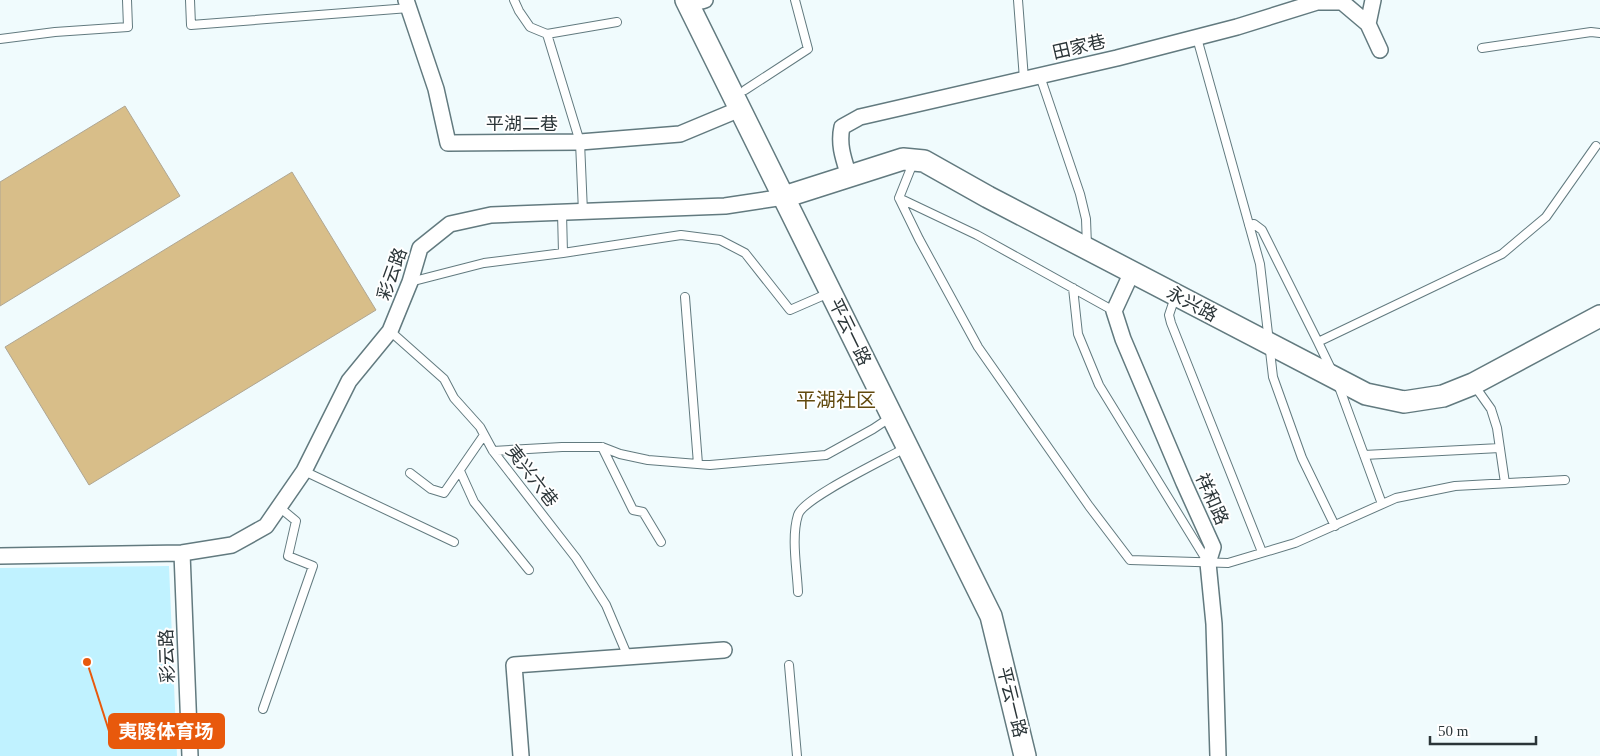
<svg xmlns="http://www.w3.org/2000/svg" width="1600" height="756" viewBox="0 0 1600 756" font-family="'Times New Roman','Noto Sans SC',serif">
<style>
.green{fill:#c0f2ff}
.building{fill:#d8be89;stroke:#afa693}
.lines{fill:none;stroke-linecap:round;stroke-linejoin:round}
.lane-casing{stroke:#627a7f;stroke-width:10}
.street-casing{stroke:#627a7f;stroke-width:18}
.secondary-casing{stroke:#627a7f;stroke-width:24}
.lane{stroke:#fff;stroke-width:8}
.street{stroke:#fff;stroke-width:15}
.secondary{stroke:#fff;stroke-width:21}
.labels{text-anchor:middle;stroke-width:4;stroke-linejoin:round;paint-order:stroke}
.street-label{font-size:18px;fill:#2b3538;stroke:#fff}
.quarter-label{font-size:20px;fill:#624a0e;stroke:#fff}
.leader{fill:none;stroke:#e8590c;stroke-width:2}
.callout-dot{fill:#e8590c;stroke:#fff;stroke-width:2}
.callout{fill:#e8590c;stroke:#e8590c;stroke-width:2}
.callout-label{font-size:19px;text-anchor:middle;font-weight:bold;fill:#fff}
</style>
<rect width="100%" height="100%" fill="#f0fbfd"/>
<path class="green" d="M169,566L177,756H0V568Z"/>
<path class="building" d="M125,106L180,196L0,306V182Z
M292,172L376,310L89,485L5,347Z"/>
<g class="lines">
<g class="lane-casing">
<path id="lane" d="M190,0L191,25L409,8
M514,0L519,11L530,27L547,34L617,22
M1018,0L1024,79
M547,34L580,142L583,212
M1197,38L1260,264L1273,377L1302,458L1335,526
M0,39L55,32L128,27L127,0
M1482,48L1591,32L1600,33
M1040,76L1080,194L1086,219L1087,246
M745,90L808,49L795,0
M913,163L899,198L919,239L978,347L1089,506L1130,560L1228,563L1295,543L1396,498L1455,486L1565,480
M899,198L977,235L1114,311
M562,213L563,253
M1249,225L1254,224L1262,230L1318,342
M410,282L484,263L563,253L681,235L720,240L745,253L790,310L829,293
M1073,288L1078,334L1099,385L1207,561
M685,297L698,464
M1175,297L1169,315L1171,323L1262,552
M390,331L444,379L454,398L480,427L493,451L576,558L606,605L628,657
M1332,371L1318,342L1502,254L1546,217L1596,146
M1338,384L1382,504
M1474,385L1491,409L1497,428L1505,483
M602,447L633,510L643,512L661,542
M493,451L562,447H602L620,454L648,460L710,465L826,455L873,429L891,417
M1364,455L1500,448
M304,471L454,542
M460,471L474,502L529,570
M410,473L431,489L444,493L484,435
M798,592C797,569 791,537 798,515C803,498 886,459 905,448
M789,665L797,756
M263,709L313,566L288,556L296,521L279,507"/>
</g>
<g class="street-casing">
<path id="street" d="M406,0L436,89L448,143L580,142L680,134L740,109
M1373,0L1368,24L1380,50
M702,1L705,0
M849,176C844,160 838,145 842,127L860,117L1117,58L1237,27L1317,2H1342L1368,24
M1132,272L1114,311L1123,339L1184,483L1213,547L1208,563L1214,624L1218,756
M182,553L190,756
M0,556L182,553L232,545L266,526L304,471L349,381L390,331L410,282L420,248L450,224L491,215L725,206L784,197
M521,756L514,665L724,650"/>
</g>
<g class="secondary-casing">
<path id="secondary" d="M686,0L991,616L1025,756
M784,197L903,159L924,161L988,197L1366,394L1404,402L1443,396L1473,384L1600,316"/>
</g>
<use href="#lane" class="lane"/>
<use href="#street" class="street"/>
<use href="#secondary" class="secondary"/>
</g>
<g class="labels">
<g class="street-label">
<text transform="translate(1079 47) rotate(-13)" y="6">田家巷</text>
<text x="522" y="130">平湖二巷</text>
<text transform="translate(392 274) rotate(-70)" y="6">彩云路</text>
<text transform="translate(1192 304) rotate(28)" y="6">永兴路</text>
<text transform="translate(850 332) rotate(64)" y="6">平云一路</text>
<text transform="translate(532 476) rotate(52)" y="6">夷兴六巷</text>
<text transform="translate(1212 499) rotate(66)" y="6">祥和路</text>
<text transform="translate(167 656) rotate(-92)" y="6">彩云路</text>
<text transform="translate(1012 702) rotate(76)" y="6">平云一路</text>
</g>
<g class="quarter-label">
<text x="836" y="407">平湖社区</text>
</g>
</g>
<path class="leader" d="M87 662L109 731"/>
<circle class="callout-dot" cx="87" cy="662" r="5"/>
<rect class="callout" x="109" y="714" width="115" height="34" rx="5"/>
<g class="callout-label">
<text x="166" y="738">夷陵体育场</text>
</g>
<path d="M1430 736v8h106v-8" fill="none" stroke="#2b3538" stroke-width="2.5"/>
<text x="1438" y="736" font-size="15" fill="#2b3538" stroke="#ffffff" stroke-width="4" paint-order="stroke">50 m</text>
</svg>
